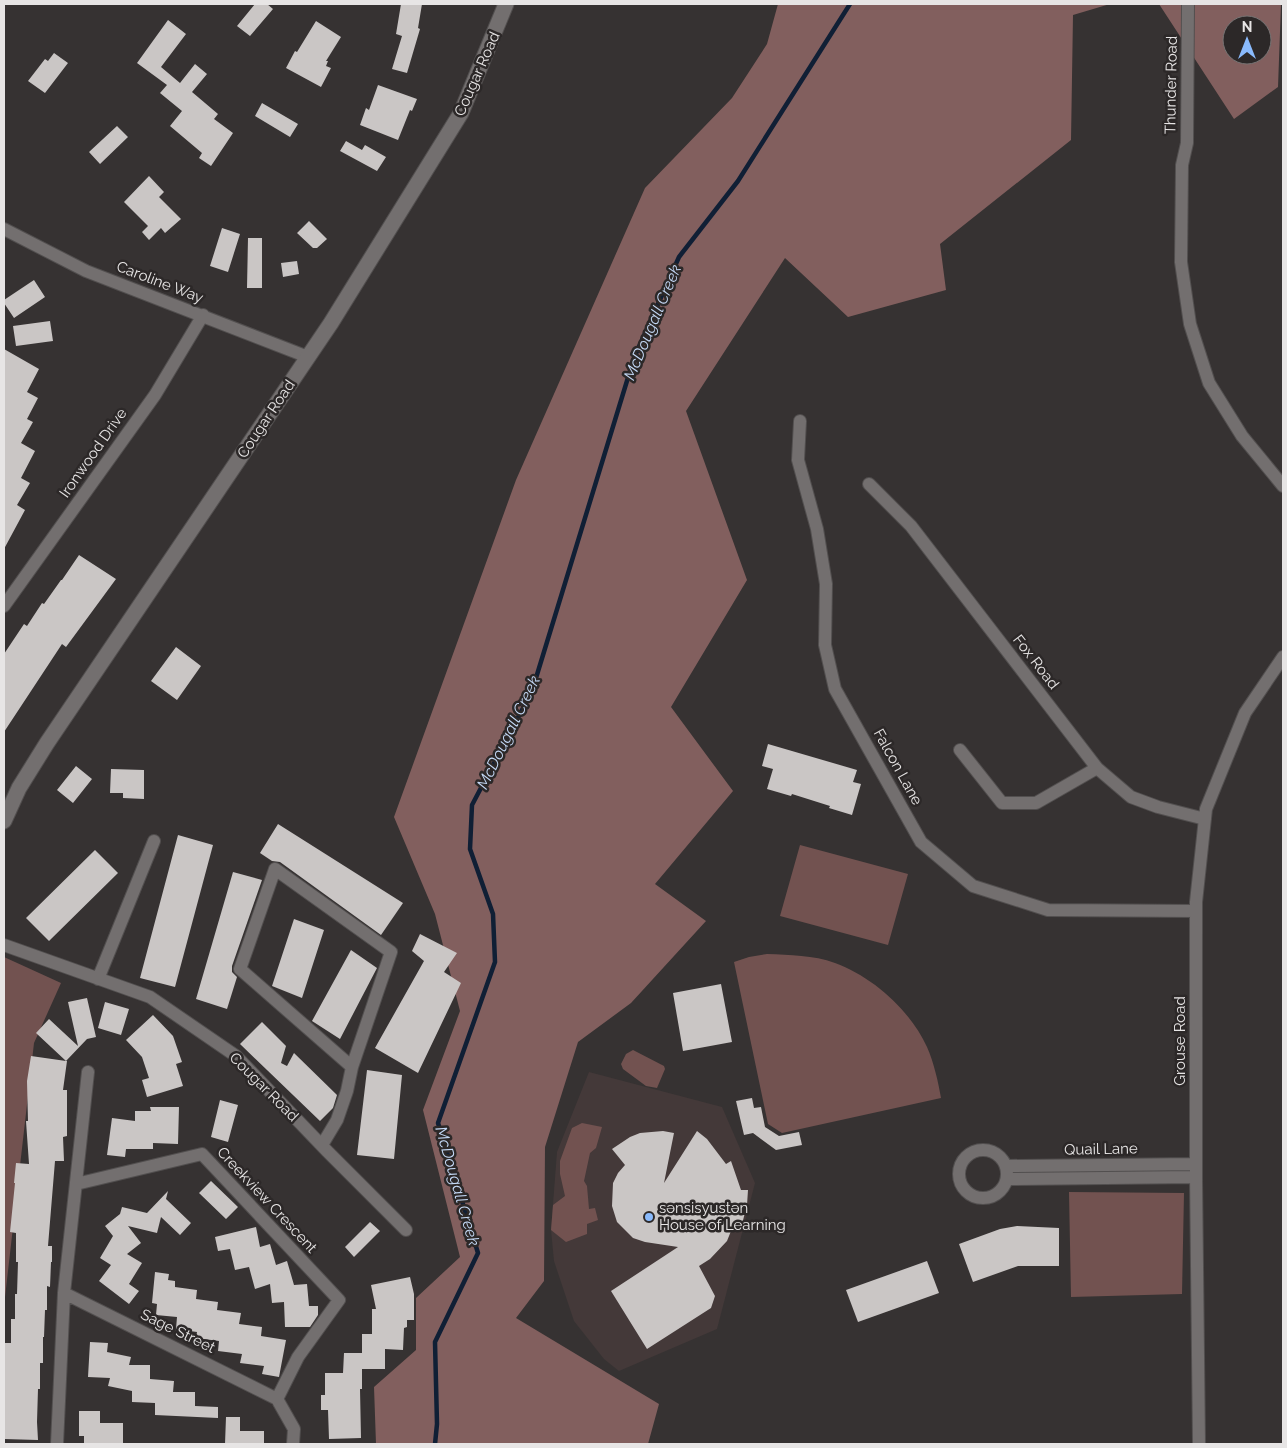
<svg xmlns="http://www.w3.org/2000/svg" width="1287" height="1448" viewBox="0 0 1287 1448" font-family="Raleway,sans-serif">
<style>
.built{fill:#443939}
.green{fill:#725250}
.forest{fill:#825f5e;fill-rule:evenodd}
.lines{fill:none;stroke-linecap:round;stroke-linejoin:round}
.stream{stroke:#101f35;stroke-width:4.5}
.building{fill:#cac6c5}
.street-casing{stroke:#524f4f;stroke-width:14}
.secondary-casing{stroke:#524f4f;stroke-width:17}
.street{stroke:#736f6f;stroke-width:12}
.secondary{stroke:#736f6f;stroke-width:15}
.poi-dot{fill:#8abafc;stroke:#2c2828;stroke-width:2}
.labels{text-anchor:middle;stroke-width:5;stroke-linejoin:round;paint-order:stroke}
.street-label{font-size:15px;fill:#e7e5e5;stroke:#2c2828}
.poi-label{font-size:15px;fill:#e7e5e5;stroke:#2c2828;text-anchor:start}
.water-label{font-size:16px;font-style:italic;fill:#c4d9f6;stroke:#2c2828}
</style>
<rect width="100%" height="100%" fill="#363232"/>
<path class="built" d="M589,1072L722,1107L755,1183L717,1329L619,1371L604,1359L574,1321L554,1261L551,1230L557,1152Z"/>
<path class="green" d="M800,845L908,874L888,945L780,916Z
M767,954C790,955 813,955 835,963C873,977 910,1010 927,1047C934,1063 938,1081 941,1098L782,1133L768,1124L734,962L749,957Z
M4,957L61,983L34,1043L4,1306Z
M633,1050L664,1066L665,1069L657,1088L646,1086L623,1069L621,1064L626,1054Z
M582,1123L602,1127L596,1148L590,1153L584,1181L587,1186L589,1209L595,1208L598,1220L587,1224V1234L566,1242L551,1230L553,1205L565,1196L560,1174V1161L572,1128Z
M1069,1192L1184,1193L1182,1294L1071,1297Z"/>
<path class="forest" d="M778,4H1110L1073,15L1071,140L940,244L946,290L848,317L785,258L686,411L747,580L671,707L733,791L655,884L706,921L631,1003L578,1042L545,1147L544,1281L516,1318L659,1404L648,1444H376L374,1387L416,1350V1298L460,1257L423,1110L460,1011L435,914L394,817L516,480L645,188L732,98L767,44Z
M1159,4H1281L1278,87L1234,119ZM1232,25H1262V55H1232Z"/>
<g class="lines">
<path class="stream" d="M435,1444L437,1424L435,1342L478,1253L438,1123L495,962L493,914L470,849L472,805L532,691L634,358L679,257L738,181L850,4"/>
</g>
<path class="building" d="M255,4H267L273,9L250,36L237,26Z
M401,4H422L418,28L420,29L407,73L392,69L402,36L396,34Z
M168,20L186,34L161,67L180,83L195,64L207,74L192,92L218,114L214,119L233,133L211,166L199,158L202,153L170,126L182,111L160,93L167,85L137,63Z
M316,21L341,37L326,61H328L326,66L331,68L321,87L286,68L295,51L297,52Z
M54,53L68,63L45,93L28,81L45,59L48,61Z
M378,85L417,99L412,111L410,110L398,140L360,125L366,108L369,110Z
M262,103L298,124L290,137L255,116Z
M117,126L128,137L100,164L89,152Z
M346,141L362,150L365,145L386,157L377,171L340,151Z
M149,176L164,192L159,197L181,219L165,233L161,228L149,240L142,232L148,226L124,202Z
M309,221L327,239L317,248H313L297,233Z
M222,228L240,234L228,272L210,266Z
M248,238H262V288H247Z
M297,261L299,274L283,277L281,263Z
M34,280L45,297L14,318L4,303V300Z
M50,321L53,341L16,346L13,326Z
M4,349L39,369L27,392L38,398L27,419L33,422L21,443L35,451L21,478L30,483L17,505L25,510L4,549Z
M79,555L116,579L66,647L62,644L4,732V654L24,624L27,626L42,603L44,604L61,580H62Z
M176,647L201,666L177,700L151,681Z
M768,744L857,770L853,782L861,784L852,815L829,808L830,806L792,794L791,796L767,789L773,769L762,766Z
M76,766L92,779L73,803L57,790Z
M111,769L144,770V799L123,798V793H110Z
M278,824L403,903L381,935L280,862L272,861L260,853Z
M178,835L213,845L175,987L140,978Z
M95,850L118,873L49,941L26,918Z
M233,872L262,880L232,966V972L237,977L227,1009L196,999Z
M294,919L324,930L302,998L272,986Z
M420,934L457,953L444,972L461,983L418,1073L375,1048L424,961L412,951Z
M351,950L377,968L340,1039L312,1021Z
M721,984L732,1042L683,1051L673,993Z
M87,998L96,1037L87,1039L66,1061H67L63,1090H67V1136L63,1137L64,1161H55L48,1246H52V1262H51L50,1287L47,1286V1310H45L44,1337H43V1363H40V1389H38L37,1422L38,1440L4,1439V1343H11V1319H15V1294H17L18,1262H16V1233L10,1232L15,1183H14L16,1163L29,1164L26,1121H28L27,1081L31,1056L66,1061L36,1033L49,1019L78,1046L68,1002Z
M105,1002L129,1009L121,1035L98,1028Z
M153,1015L173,1036L182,1062L176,1064L183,1086L147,1097L142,1080L149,1078L142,1057L126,1040Z
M262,1022L286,1046L281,1063L287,1066L294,1053L337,1095L333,1108L320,1121L240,1044Z
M367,1070L402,1075L394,1159L357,1155Z
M752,1098L754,1108L761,1107L765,1127L779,1136L799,1132L802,1145L776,1150L753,1133L744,1135L736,1101Z
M220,1100L238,1105L228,1142L211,1137Z
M150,1107H179L178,1144L153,1143V1149H126L125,1157L107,1155L112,1118L135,1121V1111H151Z
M663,1131L674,1133L664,1183L697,1131L707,1139L726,1164L731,1161L741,1190H748L747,1205L741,1228L733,1226L727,1241L710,1259L699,1266L715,1296L711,1308L647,1349L611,1291L678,1247L645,1242L633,1238L617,1222L612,1206L613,1183L618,1173L625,1165L612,1149L630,1137L640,1133Z
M211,1181L238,1207L226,1219L199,1193Z
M168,1191L166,1199L191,1223L180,1235L161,1217L157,1233L128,1226L141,1243L127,1254L142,1263L129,1284L139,1291L129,1304L99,1281L111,1265L100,1258L113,1236L105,1226L120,1214L122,1207L147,1213Z
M370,1222L380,1231L354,1257L345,1247Z
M1017,1226L1059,1228V1266H1018L973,1282L959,1244L1000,1229Z
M256,1227L260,1247L270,1244L276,1265L287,1261L294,1285L307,1284L309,1306H318V1315L310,1327H285L284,1302L272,1303L270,1284L255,1289L249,1267L235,1270L230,1249L218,1251L215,1237Z
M927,1261L939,1293L858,1322L846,1290Z
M155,1272L169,1274L168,1280L175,1281V1287L197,1290L196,1299L218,1302L217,1310L241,1313L239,1324L262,1327L261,1336L286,1340L279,1377L262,1374L264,1366L240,1363L242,1354L218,1351L219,1341L196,1338L197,1332L176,1329L177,1317L156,1315L157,1304L152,1303Z
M410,1277L414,1294V1320H407V1327L404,1328L403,1350L385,1349V1369H362V1389H360L361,1438L329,1439L328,1410H321V1395H325V1373H343L344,1353H362V1334H372V1309H376L371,1285Z
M90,1342L108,1343L107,1352L131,1357L129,1365H150V1379L174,1381L173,1392H195V1406L218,1407V1418L155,1415V1403L132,1402V1391L108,1386L110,1378L88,1377Z
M79,1411H100V1423H123V1444H84V1436H79Z
M226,1417H240V1431H264V1444H225Z"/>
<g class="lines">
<g class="street-casing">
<path id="street" d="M1188,4L1187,143L1182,165L1181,262L1190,324L1209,383L1242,436L1283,486
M4,229L86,271L308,357
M800,421L798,460L817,529L826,584L825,645L835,689L921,842L973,886L1048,910L1196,911
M869,484L911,526L1097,768L1131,797L1158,807L1205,819
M4,606L155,395L203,315
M960,750L1002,803H1036L1097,768
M4,945L150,997L236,1056L327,1151L406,1230
M98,979L154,841
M322,1145L337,1120L347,1091L352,1067L391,952L275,869L240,969L352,1067
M959 1174a24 24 0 1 1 48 0a24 24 0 1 1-48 0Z
M1006,1166L1196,1164
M1007,1179L1196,1177
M76,1184L202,1154L339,1300L298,1357L277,1399L294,1429L293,1444
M64,1293L277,1399
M57,1444L64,1293L88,1072
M1199,1444L1196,1177V902L1206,809L1245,713L1283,657"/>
</g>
<g class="secondary-casing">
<path id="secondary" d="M4,821L19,788L47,743L331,323L461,113L506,4"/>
</g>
<use href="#street" class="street"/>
<use href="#secondary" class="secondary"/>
</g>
<circle class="poi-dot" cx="649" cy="1217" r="5"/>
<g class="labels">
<g class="street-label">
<text transform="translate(477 74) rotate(-66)" y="5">Cougar Road</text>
<text transform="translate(1171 85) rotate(-89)" y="5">Thunder Road</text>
<text transform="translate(160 282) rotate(21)" y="5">Caroline Way</text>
<text transform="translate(266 419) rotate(-56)" y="5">Cougar Road</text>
<text transform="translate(93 453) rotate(-55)" y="5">Ironwood Drive</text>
<text transform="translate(1036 662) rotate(52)" y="5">Fox Road</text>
<text transform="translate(898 767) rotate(61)" y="5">Falcon Lane</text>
<text transform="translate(1180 1041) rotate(-90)" y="5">Grouse Road</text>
<text transform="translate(264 1087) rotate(45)" y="5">Cougar Road</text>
<text transform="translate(1101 1149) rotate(-1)" y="5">Quail Lane</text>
<text transform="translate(267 1200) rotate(47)" y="5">Creekview Crescent</text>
<text transform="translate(178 1331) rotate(26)" y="5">Sage Street</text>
</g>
<g class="poi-label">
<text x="659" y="1213">sənsisyustən<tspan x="659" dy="17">House of Learning</tspan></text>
</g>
<g class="water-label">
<text transform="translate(652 322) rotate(-67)" y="6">McDougall Creek</text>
<text transform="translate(508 732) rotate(-64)" y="6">McDougall Creek</text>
<text transform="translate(458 1186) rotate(74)" y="6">McDougall Creek</text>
</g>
</g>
<rect width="1287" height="1448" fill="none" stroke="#e7e5e5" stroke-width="10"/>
<g transform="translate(1247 40)"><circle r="24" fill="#2c2828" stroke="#777474"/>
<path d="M0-4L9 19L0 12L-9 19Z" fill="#8abafc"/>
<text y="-8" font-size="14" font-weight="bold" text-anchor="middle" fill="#e7e5e5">N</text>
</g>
</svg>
